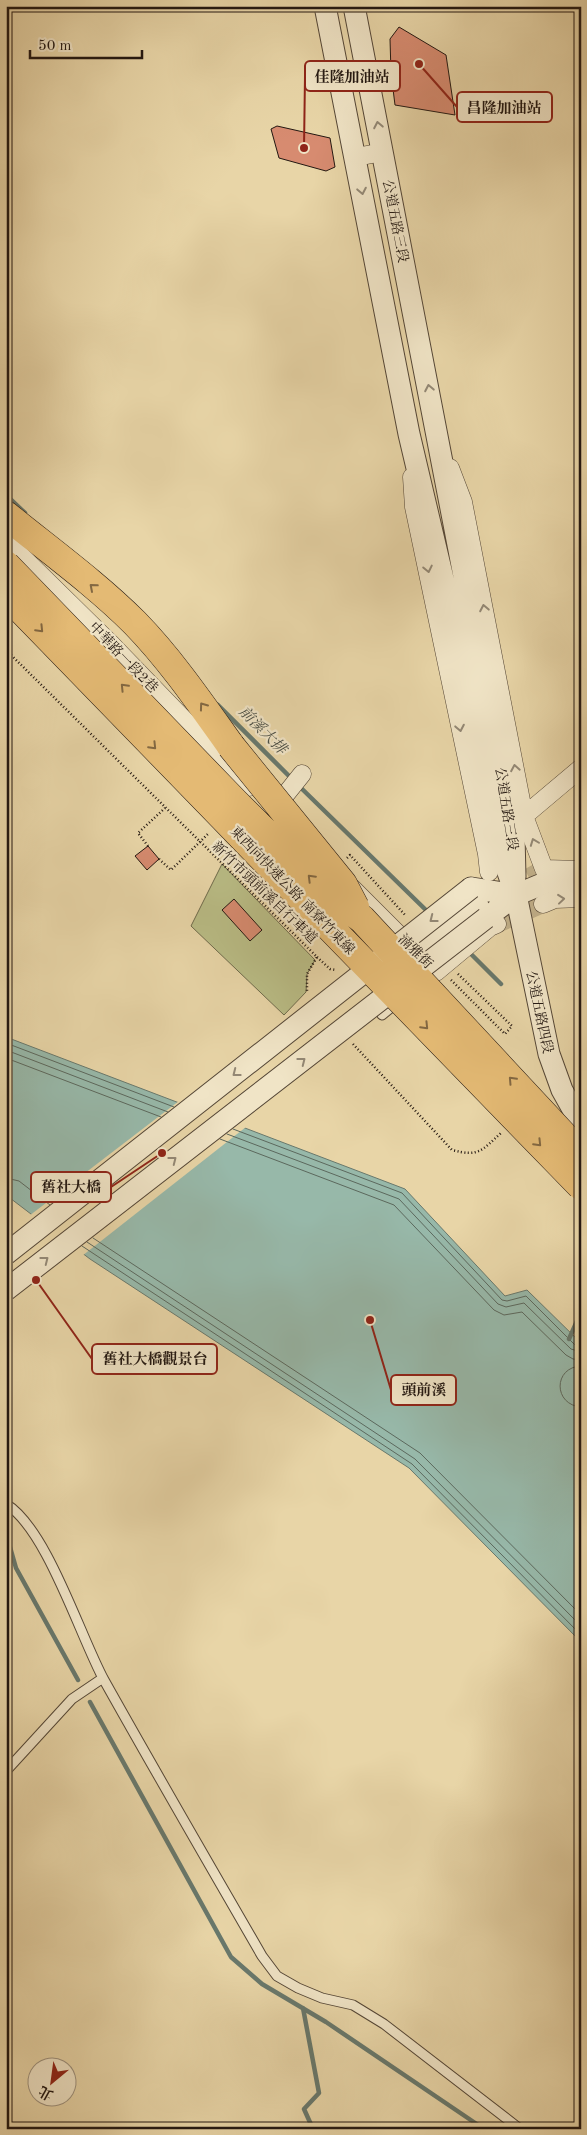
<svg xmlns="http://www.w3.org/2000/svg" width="587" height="2135" viewBox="0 0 587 2135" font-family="'Old Standard TT','Noto Serif TC',serif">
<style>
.green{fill:#b9bc85;stroke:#6e6a4b}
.water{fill:#97b8a9;stroke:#68786c}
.pier{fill:#e8d5a7}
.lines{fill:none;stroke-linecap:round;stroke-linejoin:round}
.shore{stroke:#5c685d;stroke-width:1}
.stream{stroke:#68786c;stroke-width:4.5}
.building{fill:#d78b70;stroke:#221711}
.minor-tunnel{stroke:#c0af89;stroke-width:18;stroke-dasharray:18 9;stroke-linecap:butt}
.service-casing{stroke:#544636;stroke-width:11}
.minor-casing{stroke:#544636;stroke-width:19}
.tertiary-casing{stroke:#544636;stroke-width:23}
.trunk-casing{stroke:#221711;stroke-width:29}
.path{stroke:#221711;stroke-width:2.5;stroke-dasharray:1 2.5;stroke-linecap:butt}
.service{stroke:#f0e4c6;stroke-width:9}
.minor{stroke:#f0e4c6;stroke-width:18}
.tertiary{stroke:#f0e4c6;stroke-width:21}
.trunk{stroke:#e4ba74;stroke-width:28}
.tertiary-bridge-casing{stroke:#544636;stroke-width:23;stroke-linecap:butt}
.trunk-bridge-casing{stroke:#221711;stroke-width:29;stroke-linecap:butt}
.tertiary-bridge{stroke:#f0e4c6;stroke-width:21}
.trunk-bridge{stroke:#e4ba74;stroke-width:28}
.oneway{stroke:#938875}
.oneway2{stroke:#836842}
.labels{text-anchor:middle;stroke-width:4.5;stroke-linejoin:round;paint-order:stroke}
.street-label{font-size:14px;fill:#221711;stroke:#f0e4c6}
.water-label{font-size:15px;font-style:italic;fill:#4b4f46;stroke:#f0e4c6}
.leader{fill:none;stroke:#8f2418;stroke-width:2}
.callout-dot{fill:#8f2418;stroke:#f0e4c6;stroke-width:2}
.callout{fill:#f0e4c6;stroke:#8f2418;stroke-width:2}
.callout-label{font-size:15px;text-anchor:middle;font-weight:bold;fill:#221711}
</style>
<rect width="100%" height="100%" fill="#e8d5a7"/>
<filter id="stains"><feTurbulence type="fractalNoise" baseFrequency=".004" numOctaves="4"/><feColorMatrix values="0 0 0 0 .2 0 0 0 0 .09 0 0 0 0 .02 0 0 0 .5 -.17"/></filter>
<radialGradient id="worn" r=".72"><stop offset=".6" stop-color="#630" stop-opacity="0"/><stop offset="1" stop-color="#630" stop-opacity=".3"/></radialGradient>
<path class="green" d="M222,864L315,960L307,974L306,992L284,1015L191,926Z"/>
<path class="water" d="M6,1037L405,1189L505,1296L527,1290L581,1343V1382L578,1386L581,1390V1642L409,1468L90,1259L6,1195Z"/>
<path class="pier" d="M179,1101L246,1127L82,1256L29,1216Z"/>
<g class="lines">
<path class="shore" d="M6,1043L174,1107
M6,1050L168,1112
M6,1058L161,1117
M233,1129L402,1193L502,1300L507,1301L526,1296L575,1345L581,1346
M227,1134L399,1199L498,1304L506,1307L524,1303L571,1349L581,1352
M220,1139L394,1205L494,1310L504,1315L522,1312L566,1355L573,1359L581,1360
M6,1178L19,1181L50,1205
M93,1238L420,1453L581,1615
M87,1242L415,1459L581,1626
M82,1246L412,1464L581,1635
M581,1366C553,1367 553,1405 581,1407"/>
<path class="stream" d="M6,495L25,513
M218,705L292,779
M298,785L430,914
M468,951L501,984
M569,1339L581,1312
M6,1533L16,1568L78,1680
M90,1702L231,1957L262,1984L326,2022L484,2129
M303,2008L319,2093L304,2109L313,2129"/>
</g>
<path class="building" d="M399,27L446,55L455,115L395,105L391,73L390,39Z
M277,126L330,138L335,167L326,171L279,158L271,129Z
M148,846L159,859L147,870L135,856Z
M234,899L262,930L250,941L222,910Z"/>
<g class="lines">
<path class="minor-tunnel" d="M505,890L544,869
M497,924L543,904"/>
<g class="service-casing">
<path id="service" d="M382,1015L399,1001
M6,1504C47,1529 80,1636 104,1680C156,1773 209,1864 262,1956L277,1976L298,1988L322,1998L353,2005L384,2024L520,2129
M6,1771L72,1699L103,1678"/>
</g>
<g class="minor-casing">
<path id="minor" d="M356,157L383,152
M450,468L463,502L524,816L544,869L581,870
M412,477L414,507L487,854L489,872
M6,541L112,645L249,787
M282,799L302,774
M524,816L581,768
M352,888L436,972L490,927L497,924
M543,904L555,899L581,898
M416,952L479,903"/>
</g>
<g class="tertiary-casing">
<path id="tertiary" d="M325,6L409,434L457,638L495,836L516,895L549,1054L562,1090L581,1124
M354,6L514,835L515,877
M471,888L516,895
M486,918L516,895L547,882L581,881"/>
</g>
<g class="trunk-casing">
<path id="trunk" d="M6,515C49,550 96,584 135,623C171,660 201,704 231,746"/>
</g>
<path class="path" d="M6,650L317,957L307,974V993
M148,846L138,833L165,808
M347,858L350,855L406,916
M159,859L171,870L209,833
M317,957L330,969L336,970
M451,980L505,1034L512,1026L457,973
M353,1044L452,1150C479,1157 481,1151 501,1133"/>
<use href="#service" class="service"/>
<use href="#minor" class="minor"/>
<use href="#tertiary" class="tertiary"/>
<use href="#trunk" class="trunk"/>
<g class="tertiary-bridge-casing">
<path id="tertiary-bridge" d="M6,1254L471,888
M6,1290L486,918"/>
</g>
<g class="trunk-bridge-casing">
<path id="trunk-bridge" d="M6,565L234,801L320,887L362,919L581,1154
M6,594L581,1186
M231,746L343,884L355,907"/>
</g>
<use href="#tertiary-bridge" class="tertiary-bridge"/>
<use href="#trunk-bridge" class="trunk-bridge"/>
</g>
<defs><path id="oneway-chevron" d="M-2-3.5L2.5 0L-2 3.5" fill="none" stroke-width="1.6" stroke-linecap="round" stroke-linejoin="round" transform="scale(1.25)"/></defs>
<g class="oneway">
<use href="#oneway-chevron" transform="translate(378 125) rotate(-101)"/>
<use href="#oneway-chevron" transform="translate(362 191) rotate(79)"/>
<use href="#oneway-chevron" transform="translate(429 388) rotate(-101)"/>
<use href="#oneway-chevron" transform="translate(428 569) rotate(78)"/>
<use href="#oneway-chevron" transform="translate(484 608) rotate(-101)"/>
<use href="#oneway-chevron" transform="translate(460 728) rotate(79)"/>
<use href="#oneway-chevron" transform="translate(515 768) rotate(-100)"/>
<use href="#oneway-chevron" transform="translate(534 842) rotate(-111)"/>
<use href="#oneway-chevron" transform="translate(561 899) rotate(-6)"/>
<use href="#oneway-chevron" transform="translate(433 919) rotate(142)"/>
<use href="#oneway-chevron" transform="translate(302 1061) rotate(-38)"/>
<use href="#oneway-chevron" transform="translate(236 1073) rotate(142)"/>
<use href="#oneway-chevron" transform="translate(173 1160) rotate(-38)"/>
<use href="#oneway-chevron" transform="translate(45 1260) rotate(-38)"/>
</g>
<g class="oneway2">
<use href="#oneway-chevron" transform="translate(93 587) rotate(-139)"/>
<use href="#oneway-chevron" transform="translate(40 629) rotate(46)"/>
<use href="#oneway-chevron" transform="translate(124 687) rotate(-134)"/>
<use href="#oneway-chevron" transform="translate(203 706) rotate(-126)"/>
<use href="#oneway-chevron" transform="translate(153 746) rotate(46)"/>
<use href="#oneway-chevron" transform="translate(311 878) rotate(-135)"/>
<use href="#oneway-chevron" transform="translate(425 1026) rotate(46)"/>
<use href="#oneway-chevron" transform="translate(512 1080) rotate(-133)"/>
<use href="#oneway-chevron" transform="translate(538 1143) rotate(46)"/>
</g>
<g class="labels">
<g class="street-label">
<text transform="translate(396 221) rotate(79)" y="5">公道五路三段</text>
<text transform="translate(124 657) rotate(46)" y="5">中華路一段2巷</text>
<text transform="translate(507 809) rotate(81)" y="5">公道五路三段</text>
<text transform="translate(293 890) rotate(46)" y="5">東西向快速公路 南寮竹東線</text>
<text transform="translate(265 892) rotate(44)" y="5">新竹市頭前溪自行車道</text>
<text transform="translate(416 951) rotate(45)" y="5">湳雅街</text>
<text transform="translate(540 1012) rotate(78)" y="5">公道五路四段</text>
</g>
<g class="water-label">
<text transform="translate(263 730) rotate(45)" y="5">前溪大排</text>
</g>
</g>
<path class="leader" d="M304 148L305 76M419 64L457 107M162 1153L111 1187M36 1280L92 1359M370 1320L391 1390"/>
<g class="callout-dot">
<circle cx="304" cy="148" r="5"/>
<circle cx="419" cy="64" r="5"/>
<circle cx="162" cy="1153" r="5"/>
<circle cx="36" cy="1280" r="5"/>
<circle cx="370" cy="1320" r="5"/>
</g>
<g class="callout">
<rect x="305" y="61" width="95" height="30" rx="5"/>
<rect x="457" y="92" width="95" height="30" rx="5"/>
<rect x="31" y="1172" width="80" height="30" rx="5"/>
<rect x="92" y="1344" width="125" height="30" rx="5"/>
<rect x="391" y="1375" width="65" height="30" rx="5"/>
</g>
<g class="callout-label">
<text x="352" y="82">佳隆加油站</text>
<text x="504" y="113">昌隆加油站</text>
<text x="71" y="1192">舊社大橋</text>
<text x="155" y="1364">舊社大橋觀景台</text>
<text x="424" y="1395">頭前溪</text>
</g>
<rect width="587" height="2135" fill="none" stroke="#e8d5a7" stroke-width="25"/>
<rect x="8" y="8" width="572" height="2120" fill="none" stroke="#221711" stroke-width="2.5"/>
<rect x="12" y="12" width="562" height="2110" fill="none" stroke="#221711"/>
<g transform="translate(52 2082) rotate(209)"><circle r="24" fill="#f0e4c6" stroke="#9e927e"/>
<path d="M0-4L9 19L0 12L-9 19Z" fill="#8f2418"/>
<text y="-8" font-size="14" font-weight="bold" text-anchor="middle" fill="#221711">北</text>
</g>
<path d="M30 50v8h112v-8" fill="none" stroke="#221711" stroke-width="2.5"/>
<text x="38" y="50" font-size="15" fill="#221711" stroke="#f0e4c6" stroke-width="4" paint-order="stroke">50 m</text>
<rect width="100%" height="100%" filter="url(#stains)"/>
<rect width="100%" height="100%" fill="url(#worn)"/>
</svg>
